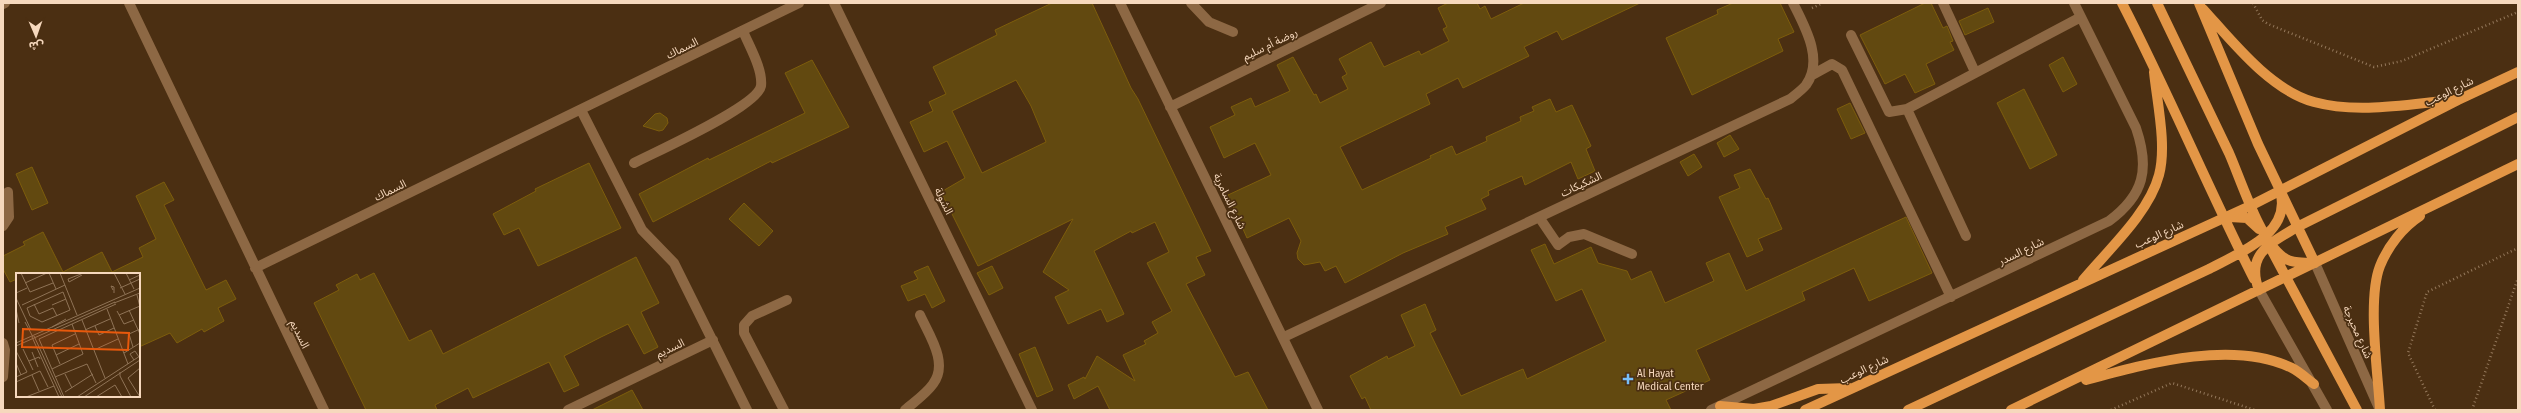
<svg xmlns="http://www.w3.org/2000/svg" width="2521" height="413" viewBox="0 0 2521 413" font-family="'Fira Sans Condensed','Noto Sans Arabic',sans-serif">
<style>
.building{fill:#624910;stroke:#7d5d0c;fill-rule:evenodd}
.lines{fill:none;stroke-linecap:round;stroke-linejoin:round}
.path{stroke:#94785b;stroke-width:2.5;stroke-dasharray:1 3;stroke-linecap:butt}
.minor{stroke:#8d6844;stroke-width:10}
.major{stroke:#e39646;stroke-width:10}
.poi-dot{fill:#78bff8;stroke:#4b2f12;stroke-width:1.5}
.labels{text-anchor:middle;stroke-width:3.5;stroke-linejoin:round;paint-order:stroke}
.street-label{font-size:11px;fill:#f6d8bd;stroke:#4b2f12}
.poi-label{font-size:11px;fill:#f6d8bd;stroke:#4b2f12;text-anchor:start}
.inset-road{fill:none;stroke:#8f7356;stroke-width:1}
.view{fill:#e8590c;fill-opacity:0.15;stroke:#e8590c;stroke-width:2}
.inset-edge{fill:none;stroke:#f6d8bd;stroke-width:2}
</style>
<rect width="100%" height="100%" fill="#4b2f12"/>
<path class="building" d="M1052,3H1092L1131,88L1138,99L1211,251L1196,257L1205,275L1186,284L1235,377L1248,372L1268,410H1110L1098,386L1074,399L1068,385L1084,377L1085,379L1097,356L1135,381L1123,355L1146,344L1144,341L1158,333L1152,322L1172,311L1147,263L1169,252L1155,222L1132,233L1131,231L1094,251L1124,314L1107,322L1101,309L1068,324L1055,297L1069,290L1043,272L1073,219L978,266L941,192L965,178L947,141L924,152L910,122L933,111L929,102L946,94L933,67L997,35L995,30ZM1016,80L1031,106L1046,142L982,173L952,111Z
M1448,3H1477L1480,9L1485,6L1491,19L1524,3H1640L1562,40L1557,31L1524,47L1529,56L1463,88L1458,78L1426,94L1430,104L1340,147L1362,190L1431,158L1430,156L1452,146L1456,155L1487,141L1486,137L1521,121L1520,117L1534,111L1532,107L1550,99L1556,112L1572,105L1591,146L1586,149L1595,171L1578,179L1571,162L1525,185L1522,176L1488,191L1489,195L1481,199L1486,209L1445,227L1448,234L1403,253L1345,283L1336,266L1325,271L1320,262L1304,265L1298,259L1297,253L1301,241L1289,218L1247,238L1228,195L1271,175L1255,143L1224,158L1210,127L1235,115L1231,107L1251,98L1255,107L1290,91L1277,65L1293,57L1314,95L1316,94L1320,103L1348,89L1342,77L1347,74L1339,59L1371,42L1384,67L1419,51L1421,55L1449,41L1443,29L1447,27L1438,8Z
M1733,3H1780L1794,32L1778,39L1783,51L1692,95L1666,38L1718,14L1717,10Z
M1925,3H1931L1943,28L1947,26L1953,41L1950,42L1954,50L1926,64L1935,84L1915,93L1905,74L1885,84L1860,35Z
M1988,8L1994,22L1965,35L1959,21Z
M2063,57L2077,84L2063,92L2049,65Z
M812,60L849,127L772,163L771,161L653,222L639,194L708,158L709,160L805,113L785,73Z
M2024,89L2057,155L2030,169L1997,103Z
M1850,103L1865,133L1851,139L1837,109Z
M660,113L667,118L668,123L663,130L659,131L643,126L655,114Z
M1730,135L1739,149L1724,157L1717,143Z
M1694,154L1702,167L1688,176L1680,162Z
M589,163L621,228L538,266L519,228L504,235L493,214L536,191L535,189Z
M32,167L48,203L32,210L16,174Z
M1750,169L1766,199L1768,198L1782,229L1758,239L1763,250L1747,257L1719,197L1740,188L1734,175Z
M164,182L174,200L164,205L206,290L226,280L236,299L218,308L224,321L204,332L202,329L177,343L170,333L139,347V274H17V279L10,282L3,269V256L25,245L23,242L43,232L63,272L102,252L112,272L143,257L139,248L156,239L136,196Z
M744,203L773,231L759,246L729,219Z
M1906,217L1932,273L1869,301L1854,268L1802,292L1805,300L1696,350L1710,380L1666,400L1671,410H1371L1365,397L1362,399L1350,376L1387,356L1388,359L1415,346L1401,315L1425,304L1436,330L1430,333L1461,396L1523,369L1527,379L1606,341L1582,289L1556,301L1531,250L1545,244L1554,264L1591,247L1598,263L1627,271L1631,280L1651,271L1665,303L1714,281L1706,263L1729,253L1746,291Z
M636,257L659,303L641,312L658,347L644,354L628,324L601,337L564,356L579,385L564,392L549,362L473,398L468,388L435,405L437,410H366L314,303L339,290L336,285L357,274L360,280L374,273L409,341L431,330L443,354Z
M928,266L945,301L932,308L925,294L908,301L901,286L918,279L914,272Z
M992,266L1003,288L989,295L977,273Z
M1035,347L1053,390L1037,397L1019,354Z
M632,390L643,410H592Z"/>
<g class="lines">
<path class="path" d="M2253,3L2262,20L2268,24L2374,67L2402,61L2518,12
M1812,8L1823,3
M2111,410L2172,383L2255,410
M2435,410L2408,353L2427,292L2518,248
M2472,410L2518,278"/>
<path class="minor" d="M129,3L324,410
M834,3L1032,410
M1120,3L1318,410
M1191,3L1209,22L1233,32
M1943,3L1975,72
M3,4L5,3
M1851,35L1889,112L1907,109
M1812,75L1832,64L1842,70L1951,297
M1170,107L1381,3
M581,110L642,230L674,263L747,410
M634,163C655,152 757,107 761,86C763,69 749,46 743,31
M1539,217L1558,245L1569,237L1584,234L1632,254
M3,226L9,217L8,192
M1966,236L1907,109L2081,17
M2315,263L2379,408
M255,268L799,3
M2259,290L2327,410
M1284,337L1790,99C1795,95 1802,90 1806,85C1824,60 1805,27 1793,3
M3,343L5,350L3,377
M568,410L713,340
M784,410L744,333V325L752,316L787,300
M905,410C914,402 926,394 933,384C949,363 929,335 920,315
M1711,410L2109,221C2144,195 2150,169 2136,128L2074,3"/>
<path class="major" d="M2122,3C2169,94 2208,188 2254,279
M2157,3C2181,53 2205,103 2229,153C2241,180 2260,241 2283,257C2292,264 2302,262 2313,263
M2199,3L2258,144L2315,263
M2203,9C2232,41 2270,90 2314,102C2358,114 2408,104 2453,100
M2230,217L2247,218L2259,229
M2271,249L2357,410
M2083,280C2108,250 2149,213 2159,175C2167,146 2157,102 2154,72
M2259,290C2245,254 2271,243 2297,227L2518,117
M2086,380C2146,364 2233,339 2292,368C2300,372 2307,379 2314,384
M1720,406L1754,409L1771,406L1818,389L1849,388
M1805,410L2250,206L2458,100L2518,72
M1908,410L2209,269C2239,253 2293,233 2280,191
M2011,410L2518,164
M2380,410C2378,373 2367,299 2380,266C2388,246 2403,227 2420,216"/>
</g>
<path class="poi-dot" d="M1626 373h4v4h4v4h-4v4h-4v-4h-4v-4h4z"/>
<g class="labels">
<g class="street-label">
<text transform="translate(1270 44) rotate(-26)" y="4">روضة أم سليم</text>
<text transform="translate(682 48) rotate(-26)" y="4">السماك</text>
<text transform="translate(2449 91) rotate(-26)" y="4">شارع الوعب</text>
<text transform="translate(1581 184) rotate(-25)" y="4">الشكيكات</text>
<text transform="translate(390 190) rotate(-26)" y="4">السماك</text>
<text transform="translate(944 201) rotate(64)" y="4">الشولة</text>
<text transform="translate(1230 201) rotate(64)" y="4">شارع السامرية</text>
<text transform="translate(2159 234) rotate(-24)" y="4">شارع الوعب</text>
<text transform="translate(2021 251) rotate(-26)" y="4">شارع السدر</text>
<text transform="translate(2358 332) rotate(66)" y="4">شارع محيرجة</text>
<text transform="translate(300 334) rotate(64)" y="4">السديم</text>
<text transform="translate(670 348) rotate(-26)" y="4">السديم</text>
<text transform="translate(1864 369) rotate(-25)" y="4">شارع الوعب</text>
</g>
<g class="poi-label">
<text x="1637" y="377">Al Hayat<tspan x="1637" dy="13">Medical Center</tspan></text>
</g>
</g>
<g transform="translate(16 273)">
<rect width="124" height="124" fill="#4b2f12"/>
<path class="inset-road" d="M5,0L14,19L37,10M33,0L40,16M44,0L61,42M98,0L109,21M110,0L118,16M65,1L52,6L53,9L66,2M113,7L124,2M9,10L31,0M104,15L124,6M97,17L95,13L98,14V20M47,19L54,37L26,49L14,43L11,35ZM0,20L11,15M121,22L124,34M0,25L15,57M98,30L124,20M18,31L23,41L37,35L41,43M6,32L49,12M36,32L50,26M0,36L3,50M91,36L112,91M113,37L124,61M101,38L108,51L118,47M103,42L124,33M66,47L89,105M9,49L17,64M79,53L83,62L98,55M36,54L50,46M69,57L94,46M18,63L46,124M16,64L43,124M0,70L124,15M0,73L99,29M117,74L113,61L124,56M7,76L17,97M78,77L102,66M0,78L11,99L0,104M16,79L22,94M108,80L124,70M40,82L63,71M118,87L114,81L119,78L123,84M13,88L23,84L24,86M0,90L5,102M44,91L36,72L59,61M124,95L112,105L124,124M36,96L67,81L56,51M104,99V103L115,124M49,101L56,115M16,102L23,118M39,104L71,91L80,110M0,109L24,98L32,114M49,119L77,101M10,124L38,113M48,124L23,66L100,31M61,124L124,83M68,124L124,87M80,124L99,112L106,124"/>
<path class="view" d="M7,56L113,60L112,77L6,74Z"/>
<rect width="124" height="124" class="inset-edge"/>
</g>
<rect width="2521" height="413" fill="none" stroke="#f6d8bd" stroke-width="8"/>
<g transform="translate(36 36) rotate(178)" stroke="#4b2f12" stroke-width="3" paint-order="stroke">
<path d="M0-3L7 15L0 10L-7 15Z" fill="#f6d8bd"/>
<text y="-6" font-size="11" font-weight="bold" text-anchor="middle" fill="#f6d8bd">ش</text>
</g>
</svg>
